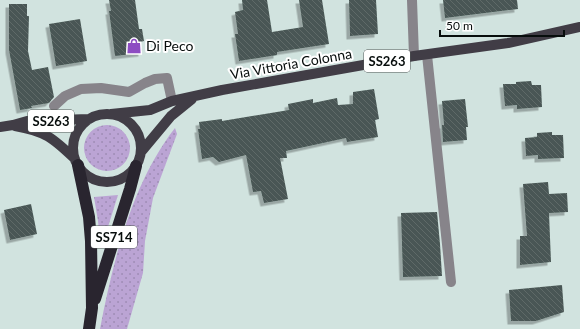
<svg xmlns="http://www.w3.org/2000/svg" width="580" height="329" viewBox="0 0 580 329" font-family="Lato,sans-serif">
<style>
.grass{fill:url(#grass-dots)}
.building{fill:url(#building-back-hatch);filter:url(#shadow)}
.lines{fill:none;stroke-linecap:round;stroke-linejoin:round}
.minor{stroke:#87848a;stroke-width:10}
.major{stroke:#413d46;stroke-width:10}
.highway{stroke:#29252f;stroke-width:12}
.labels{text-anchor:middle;stroke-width:4;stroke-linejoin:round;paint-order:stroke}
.shield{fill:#fff;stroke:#515655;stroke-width:1}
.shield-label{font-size:13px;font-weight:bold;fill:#070d0c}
.poi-label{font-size:14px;fill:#070d0c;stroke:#fff;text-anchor:start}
.street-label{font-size:14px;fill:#070d0c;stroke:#fff}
</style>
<defs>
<pattern id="grass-dots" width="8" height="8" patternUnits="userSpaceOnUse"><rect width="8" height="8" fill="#bba4d4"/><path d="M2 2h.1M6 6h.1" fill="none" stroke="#9f8cb5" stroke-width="1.8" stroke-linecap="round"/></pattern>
<pattern id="building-back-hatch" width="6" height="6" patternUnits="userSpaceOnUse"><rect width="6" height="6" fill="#485754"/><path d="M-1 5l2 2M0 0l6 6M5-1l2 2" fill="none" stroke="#5e6a68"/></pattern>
<filter id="shadow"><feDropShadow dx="-3.5" dy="3.5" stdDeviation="0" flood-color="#0004"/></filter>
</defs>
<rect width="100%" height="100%" fill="#d1e3df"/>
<path class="grass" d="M84 148a23 23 0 1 1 46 0a23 23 0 1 1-46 0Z
M175,128L177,134L153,198L145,241L143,273L127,329H100C113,261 132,183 175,128Z
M118,195L101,249L98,221L94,197Z"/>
<path class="building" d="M109,0H135L139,29H142L144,41L140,42L142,53L115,56L109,11H111Z
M242,0H267L272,32L303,27L299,0H322L329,44L277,52V55L239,61L235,34H238L235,12L243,10Z
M349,0H376L378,34L350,36Z
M443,0H517L518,9L445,18Z
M9,4H27V16H29L28,51L32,70L48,67L54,97L49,103L31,106L32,108L20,110L9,50Z
M80,19L87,61L56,66L49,24Z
M531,81L532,85H541L542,107L517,109V105L505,106L503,84H516V82Z
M374,89L379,119L375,120L378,137L347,142L346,138L286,151L287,158H280L288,199L264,203L261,191L253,192L246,155L219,162L213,157L202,159L198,129H200L199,122L222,119V121L289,110L288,104L313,99V103L337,98L338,105L353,104V92Z
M465,99L468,127H466L467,140L443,142L442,125H444L442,101Z
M552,132V135H563L564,158L538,159V155L526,156L525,138L537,137V133Z
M548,182L549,194L567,193L568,212L549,213L551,262L520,265V236H527L523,184Z
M31,204L37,234L10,240L4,210Z
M437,212L440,244L442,276L403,277L401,213Z
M562,285L564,312L536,321H511L509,290Z"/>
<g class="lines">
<path class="minor" d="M412,0L414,56
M427,55L451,282
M54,106L65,96L81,89L101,88L129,92L145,83L155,79L167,78L172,101"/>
<path class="major" d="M111,114L150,110L172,101L222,90L414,56L508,43L580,27
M73 148a34 34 0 1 1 68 0a34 34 0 1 1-68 0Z
M15,126C45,131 53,138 75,159
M0,127L13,125L27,121L89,119
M141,152L171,116L192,99"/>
<path class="highway" d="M78,165L89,217L91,241L92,308L89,329
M95,299L130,189L136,166"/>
</g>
<defs>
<g id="shop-bare" transform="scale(1.2)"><path d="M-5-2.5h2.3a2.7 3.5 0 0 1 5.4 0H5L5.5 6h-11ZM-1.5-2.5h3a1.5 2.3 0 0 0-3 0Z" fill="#8d4dc2" stroke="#fff" stroke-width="2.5" paint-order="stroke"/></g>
</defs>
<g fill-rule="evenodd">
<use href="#shop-bare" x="134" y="46"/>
</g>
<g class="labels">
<g class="shield">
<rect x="364" y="50" width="46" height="22" rx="3"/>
<rect x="28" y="110" width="46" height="22" rx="3"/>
<rect x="91" y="226" width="46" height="22" rx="3"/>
</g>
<g class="shield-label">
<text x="387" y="66">SS263</text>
<text x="51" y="126">SS263</text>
<text x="114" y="242">SS714</text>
</g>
<g class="poi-label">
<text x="146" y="51">Di Peco</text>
</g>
<g class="street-label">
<text transform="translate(291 64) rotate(-10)" y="5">Via Vittoria Colonna</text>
</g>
</g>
<path d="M440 30v6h124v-6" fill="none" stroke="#070d0c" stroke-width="2"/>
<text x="446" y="30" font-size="12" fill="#070d0c" stroke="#ffffff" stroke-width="3" paint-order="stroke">50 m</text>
</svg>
